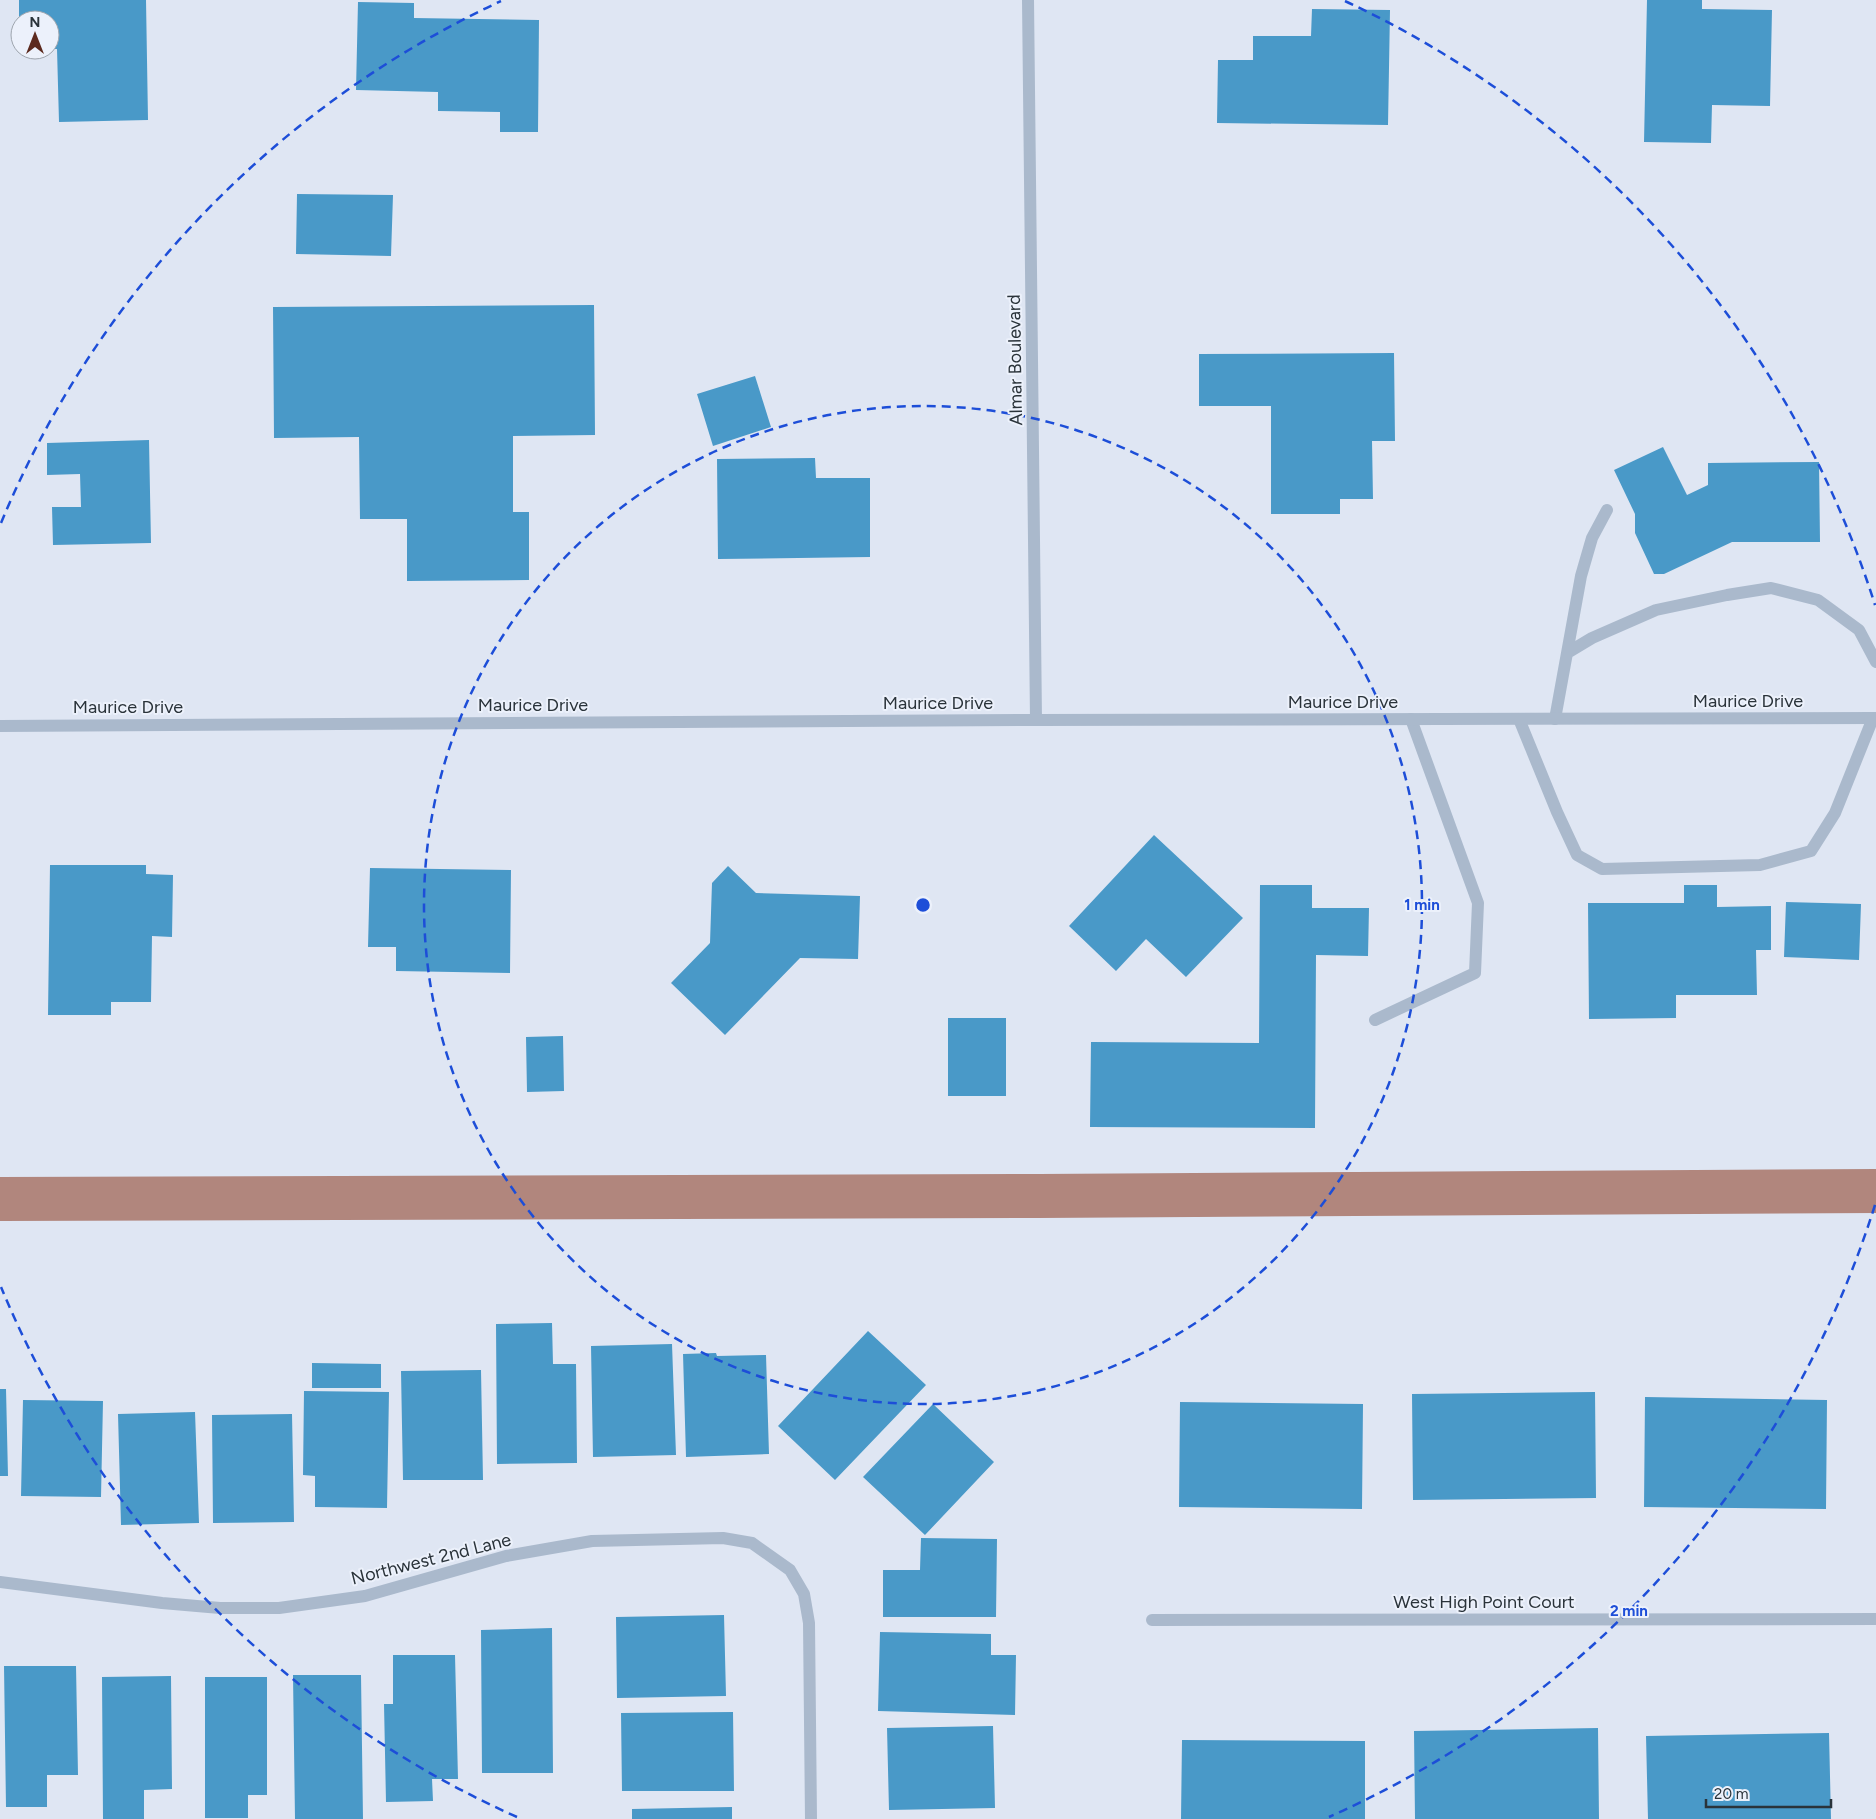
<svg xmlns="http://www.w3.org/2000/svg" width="1876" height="1819" viewBox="0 0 1876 1819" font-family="Figtree,sans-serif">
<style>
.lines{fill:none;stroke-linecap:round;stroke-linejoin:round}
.canal{stroke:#b1867d;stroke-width:44}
.building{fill:#4999c8}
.service{stroke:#aab9cc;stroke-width:12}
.minor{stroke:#aab9cc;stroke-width:12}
.ring{fill:none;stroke:#1d4ed8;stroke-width:2.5;stroke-dasharray:9 6}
.labels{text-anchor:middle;stroke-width:4;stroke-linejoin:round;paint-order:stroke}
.street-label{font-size:18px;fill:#2a333a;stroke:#ecf1fb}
.centre{fill:#1d4ed8;stroke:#ecf1fb;stroke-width:2.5}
.ring-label{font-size:15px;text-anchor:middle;font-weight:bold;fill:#1d4ed8;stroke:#ecf1fb;stroke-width:4;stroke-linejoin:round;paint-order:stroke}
</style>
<rect width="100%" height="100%" fill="#dfe6f3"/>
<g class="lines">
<path class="canal" d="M0,1199L1039,1196L1876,1191"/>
</g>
<path class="building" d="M19,0H146L148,120L59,122L57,49H50V20H19Z
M1647,0H1702V9L1772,10L1770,106L1712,105L1711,143L1644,142Z
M358,2L414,3V18L539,20L538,132H500V112L438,111V92L356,90Z
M1312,9L1390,10L1388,125L1217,123L1218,60H1253V36H1311Z
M297,194L393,195L391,256L296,254Z
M594,305L595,435L513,436V512H529V580L407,581V519H360L359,437L274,438L273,307Z
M1394,353L1395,441H1372L1373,499H1340V514H1271V406H1199V354Z
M755,376L771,427L713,446L697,394Z
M149,440L151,543L53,545L52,507H81L80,474L47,475V443Z
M1663,447L1687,495L1708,485V463L1819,462L1820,542H1732L1664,574H1654L1635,533V514L1614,470Z
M815,458L816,478H870V557L718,559L717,459Z
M1154,835L1243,918L1186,977L1146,939L1116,971L1069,926Z
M50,865H146V874L173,875L172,937L152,936L151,1002H111V1015H48Z
M728,866L756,893L860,896L858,959L800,958L725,1035L671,983L710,943L712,883Z
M370,868L511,870L510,973L396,971V947H368Z
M1260,885H1312V908H1369L1368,956L1316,955L1315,1128L1090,1127L1091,1042L1259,1043Z
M1684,885H1717V907L1771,906V950H1756L1757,995H1676V1018L1589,1019L1588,903H1684Z
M1786,902L1861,904L1859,960L1784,957Z
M948,1018H1006V1096H948Z
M563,1036L564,1091L527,1092L526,1037Z
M552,1323L553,1364H576L577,1463L497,1464L496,1324Z
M868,1331L926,1385L835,1480L778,1426Z
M672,1344L676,1455L593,1457L591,1346Z
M716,1353L717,1356L766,1355L769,1454L686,1457L683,1354Z
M312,1363L381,1364V1388H312Z
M481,1370L483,1480H403L401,1371Z
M0,1389H6L8,1476H0Z
M304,1391L389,1392L387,1508L315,1507V1476L303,1475Z
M1595,1392L1596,1498L1413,1500L1412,1394Z
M1645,1397L1827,1400L1826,1509L1644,1507Z
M23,1400L103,1401L101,1497L21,1496Z
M1180,1402L1363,1404L1362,1509L1179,1507Z
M933,1404L994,1462L925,1535L863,1477Z
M195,1412L199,1523L121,1525L118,1414Z
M292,1414L294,1522L213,1523L212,1415Z
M921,1538L997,1539L996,1617H883V1570H920Z
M724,1615L726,1696L617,1698L616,1617Z
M552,1628L553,1773H482L481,1630Z
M880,1632L991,1634V1655H1016L1015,1715L878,1711Z
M393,1655H455L458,1779H432L433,1801L386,1802L384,1704H393Z
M4,1666H76L78,1775H47V1807H6Z
M293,1675H361L363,1819H295Z
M171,1676L172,1789L144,1790V1819H103L102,1677Z
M205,1677H267V1795H248V1818H205Z
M733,1712L734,1791H622L621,1713Z
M993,1726L995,1808L889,1810L887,1728Z
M1598,1728L1599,1819H1415L1414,1731Z
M1829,1733L1831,1819H1648L1646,1736Z
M1182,1740L1365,1741V1819H1181Z
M732,1807V1819H632V1809Z"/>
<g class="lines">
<path class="service" d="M1567,653L1581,576L1592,538L1607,510
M1519,719L1557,812L1577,855L1602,869L1760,865L1811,851L1835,813L1873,718
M1555,719L1567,653L1592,638L1656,610L1727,595L1771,588L1818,600L1859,630L1876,662
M1375,1020L1475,973L1478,903L1411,719"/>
<path class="minor" d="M1028,0L1036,720
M0,726L1036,720L1876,718
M0,1582L162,1603L220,1608H279L365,1596L506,1556L592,1541L723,1538L752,1543L790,1570L804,1594L809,1623L811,1819
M1152,1620L1876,1619"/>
</g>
<g class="ring">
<circle cx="923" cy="905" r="499"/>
<path d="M1875 1205A998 998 0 0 1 1329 1817M517 1817A998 998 0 0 1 1 1287M1 523A998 998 0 0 1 501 1M1345 1A998 998 0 0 1 1875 605"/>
</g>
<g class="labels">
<g class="street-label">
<text transform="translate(1015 360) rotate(-91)" y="6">Almar Boulevard</text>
<text x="1748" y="707">Maurice Drive</text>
<text x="1343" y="708">Maurice Drive</text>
<text x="938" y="709">Maurice Drive</text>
<text x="533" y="711">Maurice Drive</text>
<text x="128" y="713">Maurice Drive</text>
<text transform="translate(431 1559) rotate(-14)" y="6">Northwest 2nd Lane</text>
<text x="1484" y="1608">West High Point Court</text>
</g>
</g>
<circle cx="923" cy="905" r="8" class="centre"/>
<g class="ring-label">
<text x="1422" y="910">1 min</text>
<text x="1629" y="1616">2 min</text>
</g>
<g transform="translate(35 35)"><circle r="24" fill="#ecf1fb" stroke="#9ea5ae"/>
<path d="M0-4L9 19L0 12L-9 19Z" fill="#5c2a1e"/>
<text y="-8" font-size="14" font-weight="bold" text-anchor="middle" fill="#2a333a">N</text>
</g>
<path d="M1706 1799v8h125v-8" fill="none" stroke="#2a333a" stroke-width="2.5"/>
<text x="1714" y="1799" font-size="15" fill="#2a333a" stroke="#ecf1fb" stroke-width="4" paint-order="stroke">20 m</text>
</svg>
